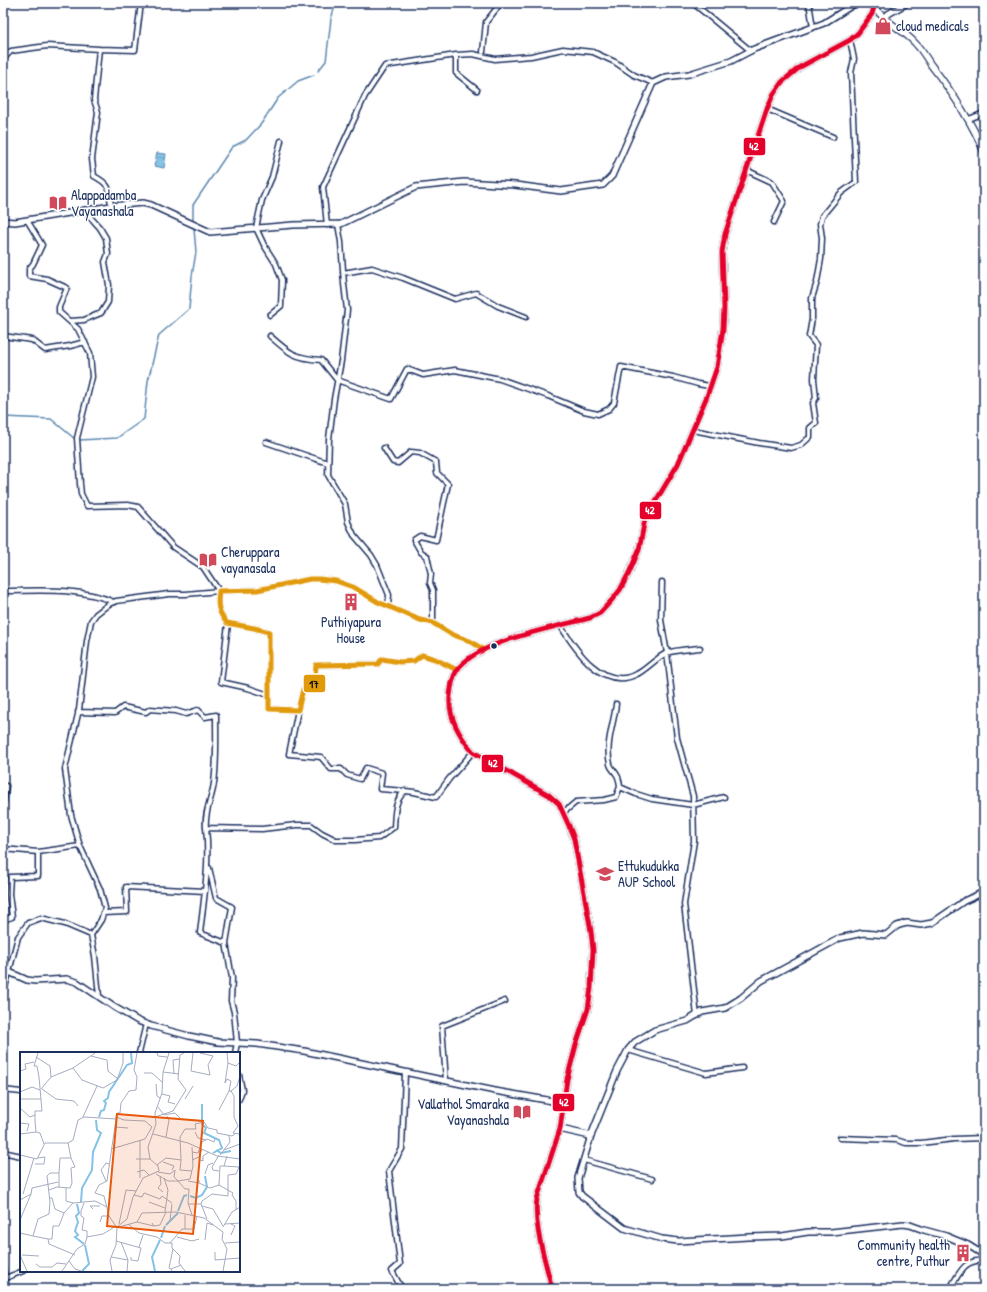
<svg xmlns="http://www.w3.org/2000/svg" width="987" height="1292" viewBox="0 0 987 1292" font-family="'Patrick Hand',sans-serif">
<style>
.water{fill:url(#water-ripples);stroke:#5b87af}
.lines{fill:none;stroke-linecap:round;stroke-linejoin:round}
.stream{stroke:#5b87af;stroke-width:1.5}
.minor-casing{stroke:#1b2f5e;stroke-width:7}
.tertiary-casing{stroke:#1b2f5e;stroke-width:8}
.secondary-casing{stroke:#1b2f5e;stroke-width:8}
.minor{stroke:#fff;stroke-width:4}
.tertiary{stroke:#fff;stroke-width:5}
.secondary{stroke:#fff;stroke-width:5.5}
.bus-1-casing{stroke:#fff;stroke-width:8}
.bus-2-casing{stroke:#fff;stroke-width:8}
.bus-1{stroke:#e19a09;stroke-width:5}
.bus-2{stroke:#e4002b;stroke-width:5}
.bus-dot{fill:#1b2f5e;stroke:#fff;stroke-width:1.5}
.labels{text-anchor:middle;stroke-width:3;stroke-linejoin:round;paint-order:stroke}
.poi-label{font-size:14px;fill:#1b2f5e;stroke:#fff;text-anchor:start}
.inset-river{fill:none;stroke:#85c2e5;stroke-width:2}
.inset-road{fill:none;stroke:#a4acbf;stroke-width:1}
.view{fill:#e8590c;fill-opacity:0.15;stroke:#e8590c;stroke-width:2}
.inset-edge{fill:none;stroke:#1b2f5e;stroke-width:2}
.line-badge{stroke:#fff;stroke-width:1.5}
.badge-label{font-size:11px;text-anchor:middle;font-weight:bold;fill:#fff}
.pale-badge-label{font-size:11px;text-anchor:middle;font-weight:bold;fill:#111}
</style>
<defs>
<pattern id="water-ripples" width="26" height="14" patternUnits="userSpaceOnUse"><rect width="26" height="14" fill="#85c2e5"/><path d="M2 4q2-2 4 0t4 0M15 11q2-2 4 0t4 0" fill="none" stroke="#6c9ebd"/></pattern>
</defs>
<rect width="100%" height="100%" fill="#fff"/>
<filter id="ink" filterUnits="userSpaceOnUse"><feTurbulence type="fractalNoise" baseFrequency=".025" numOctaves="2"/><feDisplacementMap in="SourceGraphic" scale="8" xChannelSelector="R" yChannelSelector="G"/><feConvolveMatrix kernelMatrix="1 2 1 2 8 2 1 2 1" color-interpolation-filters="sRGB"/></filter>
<g filter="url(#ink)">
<path class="water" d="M157,153L166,154L164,168L154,166Z"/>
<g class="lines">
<path class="stream" d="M318,71L326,61L331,19L336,3
M193,220V205L232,147L246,140L261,124L278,98L298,81L314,75
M3,417L51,419L75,439
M79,440L117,438L144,419L148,381L159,335L189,309L192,276L196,252L194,229
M3,1253L4,1255L10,1289"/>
<g class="minor-casing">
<path id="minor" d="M693,3L751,51L748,52
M809,3L813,27
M483,52L486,22L497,8L496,3
M3,59L11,51L47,46L99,49
M477,90L456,73V55L473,54L495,59L531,56L563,49L593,52L615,62L634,75L653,83
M767,109L833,137
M969,119L984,113
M746,170L772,182L784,201L774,222
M111,206C109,189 111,185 94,176L92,159L98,112L94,100L99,49L135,50L141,3
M27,220L42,245L33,264L29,269V276L47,279L67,288L59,307V312L78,329L90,353L92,377L77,438L80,484L81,494L87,506L128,505L138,507L173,547L203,567L219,591L186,594H169L116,601L109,604L96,614L91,621L87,641L79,710L65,769L71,815L80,846L100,889L105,908L101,920L91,935L95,956L99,996
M338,224L341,242L344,284L347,310L341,361L334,399L329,439L328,475L345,504L348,522L354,535L371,555L377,565L389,595L388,606
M327,225L323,187L365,96L385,66L456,55
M343,273L372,268L403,278L455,299L476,293L498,306L526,317
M270,315L281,306L282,280L276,264L264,245L256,228L262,200L272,177L281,141
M70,321L84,320L101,313L108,302L109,285L105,262L108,254L106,238L100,228L84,210
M3,336L32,340L45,350L70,346L85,342
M270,336C289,353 294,358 321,360L337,380L391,399L407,369L423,375L455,370L500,379L548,396L584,411L598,414L609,409L614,403L621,367L673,377L698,384L709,386
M693,430L759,443L791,448L801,445L810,437V428L816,423L813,403L816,398L814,379L816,345L809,336L812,319V298L817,282L821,259L822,238L820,224L822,216L841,193L856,182L851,73L854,59L850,40
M266,442L328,463
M384,448L393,462L398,463L411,452L420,453L436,462L437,473L448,484L436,540L420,536L414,540L421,552L427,556L431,574L430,583L433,590V623
M662,582L661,620L667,653L677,738L693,796L694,841L684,904L697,1016
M3,591C40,591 79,587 114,602
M228,624L221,682L248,688L269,695
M560,625C575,649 603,692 637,674C647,669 657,657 667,653C674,650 692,649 700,648
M457,670L435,659L422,655L414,661L400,662L382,659L378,664L316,665L314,689H303L298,710L269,709V632L254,628L227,623C218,612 217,606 219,591L257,590L310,579H319L336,581L353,587L378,602L420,620L433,623L451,634L470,641L484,650
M616,704C614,724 605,743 610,764C611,769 616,772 618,777C619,780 620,784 620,787
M298,710L289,754L321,757L331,769H341L347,775L360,779L366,768L382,773L380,789L405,791
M78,712L115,713L123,707L146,712L150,709L162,710L176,711L186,714L198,710L205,717L216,715C216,738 217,761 214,783C212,799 204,812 206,828
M3,786H6L3,808
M564,812L576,802L604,800L616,797L620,787L636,794L652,799L693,805L724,797
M3,849L38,852
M209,868L216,898L232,907L226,943
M103,913L127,912L126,887L205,891
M3,920L12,917L9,894L10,877L38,876V852L80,846
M3,995L18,937L28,923L41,918L65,924L91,935
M628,1050L706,1073L742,1068
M139,1053L146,1024
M235,1053L237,1043L234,1012L231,1001L232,978L226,943L200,933C204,898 210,863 206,828L262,829L296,825H311L322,833L336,840H355L379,838L394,827C395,814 394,801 405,791L414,792L436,797L449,779L473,752
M239,1075L242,1090L239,1099
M446,1081L442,1026L505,1001
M3,1090L21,1092
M840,1138L896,1140L906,1143H921L954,1139L984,1138
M3,1152L21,1156
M584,1160L652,1179
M3,1279L23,1271
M952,1285C962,1269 964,1261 984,1260
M402,1289L392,1271L400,1264L389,1171L402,1149L405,1073"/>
</g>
<g class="tertiary-casing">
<path id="tertiary" d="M883,17L907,3
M3,221L15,222L111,206L143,203L151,205L210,232L293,225L341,224L416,187L464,182L515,185L561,191L603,185L612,176L653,83L666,77L689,74L731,61L754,49L824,23L856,3
M984,892L964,901L932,923L921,925L907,923L903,924L897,926L886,935L863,933L840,938L761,981L741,998L725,1008L702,1012L687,1021L655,1030L635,1042L628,1050L617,1071L591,1136L578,1178L579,1192L582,1196L624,1228L662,1239L678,1241L748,1237L782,1236L808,1232H831L903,1224L910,1225L924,1230L946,1236L968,1245L984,1255
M3,972H9L27,980L35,981L67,979L77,982L114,1007L138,1021L151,1026L189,1036L218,1042L257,1044L304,1051L495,1091L564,1103"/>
</g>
<g class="secondary-casing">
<path id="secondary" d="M872,3C881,21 902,28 915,43C921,49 926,57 931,65C952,92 971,120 984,152
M560,1129L591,1136
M552,1289C546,1262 533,1226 537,1199L560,1129L567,1079L576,1045L588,1009L591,988L593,950L591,931L574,839L569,826L559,804L549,795L473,752C460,737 448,717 450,696C451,687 452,678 457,670C477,641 556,627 590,618L600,613L611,601L620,590L629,573L639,550L645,519L678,464L707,396L717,367L723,329L724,308L722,252L725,234L767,109L773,95L782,82L800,67L850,40L858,33L872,14L874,7"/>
</g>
<use href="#minor" class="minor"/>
<use href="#tertiary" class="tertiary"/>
<use href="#secondary" class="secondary"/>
<g class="bus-1-casing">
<path id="bus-1" d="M457,670L435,659L422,655L414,661L400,662L382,659L378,664L316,665L314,689H303L298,710L269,709V632L254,628L227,623C218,612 217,606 219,591L257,590L310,579H319L336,581L353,587L378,602L420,620L433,623L451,634L470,641L484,650"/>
</g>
<g class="bus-2-casing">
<path id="bus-2" d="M552,1289C546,1262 533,1226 537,1199L560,1129L567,1079L576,1045L588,1009L591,988L593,950L591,931L574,839L569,826L559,804L549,795L473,752C460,737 448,717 450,696C451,687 452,678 457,670C477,641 556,627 590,618L600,613L611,601L620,590L629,573L639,550L645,519L678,464L707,396L717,367L723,329L724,308L722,252L725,234L767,109L773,95L782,82L800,67L850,40L858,33L872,14L874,7"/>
</g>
<use href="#bus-1" class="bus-1"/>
<use href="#bus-2" class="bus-2"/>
</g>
</g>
<defs>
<g id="shop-bare" transform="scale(1.38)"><path d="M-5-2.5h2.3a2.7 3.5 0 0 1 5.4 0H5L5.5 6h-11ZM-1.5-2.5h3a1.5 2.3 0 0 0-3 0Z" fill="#d1495b" stroke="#fff" stroke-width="2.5" paint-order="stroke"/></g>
<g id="library-bare" transform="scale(1.38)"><path d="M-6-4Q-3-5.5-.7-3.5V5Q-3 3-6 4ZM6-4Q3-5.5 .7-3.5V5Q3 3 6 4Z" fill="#d1495b" stroke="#fff" stroke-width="2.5" paint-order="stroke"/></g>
<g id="building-bare" transform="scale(1.38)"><path d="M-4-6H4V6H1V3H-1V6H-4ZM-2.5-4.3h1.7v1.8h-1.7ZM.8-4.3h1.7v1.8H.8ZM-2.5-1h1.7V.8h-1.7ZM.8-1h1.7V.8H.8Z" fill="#d1495b" stroke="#fff" stroke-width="2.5" paint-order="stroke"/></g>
<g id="school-bare" transform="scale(1.38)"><path d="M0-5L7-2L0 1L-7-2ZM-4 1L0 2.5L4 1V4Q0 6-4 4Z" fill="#d1495b" stroke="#fff" stroke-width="2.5" paint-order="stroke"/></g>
</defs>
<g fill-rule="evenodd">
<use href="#shop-bare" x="883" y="26"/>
<use href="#library-bare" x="58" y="203"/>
<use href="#library-bare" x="208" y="560"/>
<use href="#building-bare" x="351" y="602"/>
<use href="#school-bare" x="605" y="874"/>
<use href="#library-bare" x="522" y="1112"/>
<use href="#building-bare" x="963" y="1253"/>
</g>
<circle class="bus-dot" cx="494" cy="646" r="3.5"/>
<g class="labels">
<g class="poi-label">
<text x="896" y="31">cloud medicals</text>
<text x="71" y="200">Alappadamba<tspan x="71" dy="16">Vayanashala</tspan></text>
<text x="221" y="557">Cheruppara<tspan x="221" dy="16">vayanasala</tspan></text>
<text x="351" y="627" text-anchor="middle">Puthiyapura<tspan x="351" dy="16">House</tspan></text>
<text x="618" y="871">Ettukudukka<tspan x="618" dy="16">AUP School</tspan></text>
<text x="509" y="1109" text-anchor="end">Vallathol Smaraka<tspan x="509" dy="16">Vayanashala</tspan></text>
<text x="950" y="1250" text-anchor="end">Community health<tspan x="950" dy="16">centre, Puthur</tspan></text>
</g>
</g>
<g transform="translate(20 1052)">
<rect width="220" height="220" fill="#fff"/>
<path class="inset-river" d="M182,52V72L186,76L184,81L199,88L202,96L193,101M79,65L81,59L84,58L86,51L84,49L88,46L89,40L107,13L112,11L111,1M196,98L201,101L211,99M170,144L176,146L182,143L187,135L185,124M61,150L62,136L72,118L73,100L81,81L77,78L76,68M57,152L59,161L56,164L58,170L55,179L58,183L55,185L64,192M158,159L164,144L167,143M146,173L158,161M141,186L145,174M62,219L69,212L65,193M135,219L132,205L140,188"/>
<path class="inset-road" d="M18,1L14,14H17L19,25L22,59H15V69L16,80L20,81L24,92M137,1L138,4L147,5M173,1L171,19L190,23L188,13L193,4L180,1M207,1L208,11L216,14L220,10M71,4L87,8L88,19L98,27M16,5L30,14L31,25M208,11L205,31L207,27L211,29L209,39H211M53,16L62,28L83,36L97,28L103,11V1M0,19L6,17L5,12L14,10M143,20L159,22M124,21H132L142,30M154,22L153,8L160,7M220,24L217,34L211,39L214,44V65L218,74L213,81L220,82M136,32L137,44L140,46M21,37L31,25L53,16L75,1M22,37L36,47L54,49L58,54M0,40L12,35L20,38M142,42L150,44L148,50L155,52M0,47H21M165,47L173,34M138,55L144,63L155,61L160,66M0,56L10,65L15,63M199,58L209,39M63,65L77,34M96,65L97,61H100L101,51L109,39L116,38L117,25L114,18L117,1M135,65L153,59L166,38L158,27L160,3L164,1M0,71L9,72L7,79M95,75L108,76M175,80L178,86L186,88M0,82L16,80M133,82L168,91L197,104L220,107M146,85L149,68L147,64M172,95L173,114L170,127L158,129L165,137H169L168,151L172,163M91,97L125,87L132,75L125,69L104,68L96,65V67M204,98L220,92M172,100L178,101L182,90L187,87L194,90L195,87M0,103L17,107L25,91H48M200,103L210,90L209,84M207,104L204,114H200L199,133L213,141L212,143L216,149V158M116,107H130M161,108L160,118L172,119M172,108L179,105L182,97M180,108L183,109V104L189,100M143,110L154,114L152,118M15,112H24L25,105L18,106M137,113L146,106L161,108L160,85L165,77H176L175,72L184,70L188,76L197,78V81L212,84L215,82M204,114L219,115L220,121M199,119L193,118L192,115L199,103M117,120L124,118L129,123M138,120L150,122L155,118L154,125L158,129M136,122L148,129H158M185,122L188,113L193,111M140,124L141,132L138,136L143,140M120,126V88M144,126L148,138L145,160M86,129L81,118L86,111L89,112M168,129L179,131V128M179,131L190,136L199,133M39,135V121M46,136V149L53,151M29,138L37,135L50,136L52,131L51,116L55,115L51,106M3,142L14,106M114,143L122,145L124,141L140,147L142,144L152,151M0,148L11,142L12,136L38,130M129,150L145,156M64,151L61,159V164L64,166L62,178L67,179V185M168,152H181M182,154L193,157L203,174M73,157L70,154H80M44,161L53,151L75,149L87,155M187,167L181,152L182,149L192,142L208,144V123L216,122L220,113M0,168L11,142M150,168L152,152M80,170L82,164H89M117,170L134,174L132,171M99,172L106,138L116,139M108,172L119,181L137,185L145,191H152V196L160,204L159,211L165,219M205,172L220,171M211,172L215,174L211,183M134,174L140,173L146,160M97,175L107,167L113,145L123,126L139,119L138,114L130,107L128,95L136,72L135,61L142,41L143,20L149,1M99,175L117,170L122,161L156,160L184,166L203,180L202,187L207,197L203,219M203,175L212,160L220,155M165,177H174L177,164M0,181L13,184L18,167L29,162L30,150L27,124L30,121H39L40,106H51L48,91L53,88L58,68L64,65L96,67L87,129L79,133L75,141L84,144L89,164L97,176L96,193L90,208L92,219M13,184L28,187L29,192L55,203M157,185L172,189L179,187M28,187H32L33,174H39L44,161L35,157L32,146H29M185,188L187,171L193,173M96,189L121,196L118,209L111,208V205M101,190L108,208L107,219M150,191L162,177H165V163M205,191L220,190M119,195L123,183M195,200V208L220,206M0,203L7,219M2,203L19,204M91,205L108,208M49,209L55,217L61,219M16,212L20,215H32L37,211L46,212M151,217L149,216L153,197M42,219L57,197L65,192L67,185L83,182L96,174M152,219L151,217L161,213"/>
<path class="view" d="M97,62L183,69L173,182L87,174Z"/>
<rect width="220" height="220" class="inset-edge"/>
</g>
<g class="line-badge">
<rect x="743" y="137" width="23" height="19" rx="4" fill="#e4002b"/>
<rect x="639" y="501" width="23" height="19" rx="4" fill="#e4002b"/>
<rect x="303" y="674" width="23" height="19" rx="4" fill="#e19a09"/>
<rect x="481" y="754" width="23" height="19" rx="4" fill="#e4002b"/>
<rect x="552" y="1093" width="23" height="19" rx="4" fill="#e4002b"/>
</g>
<g class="badge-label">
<text x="754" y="150">42</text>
<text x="650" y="514">42</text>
<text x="493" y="767">42</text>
<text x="564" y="1106">42</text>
</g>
<g class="pale-badge-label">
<text x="314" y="688">17</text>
</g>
<rect width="987" height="1292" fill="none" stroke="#fff" stroke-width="16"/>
<rect x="8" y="8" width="971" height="1276" fill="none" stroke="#1b2f5e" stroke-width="1.5" filter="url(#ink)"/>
</svg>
